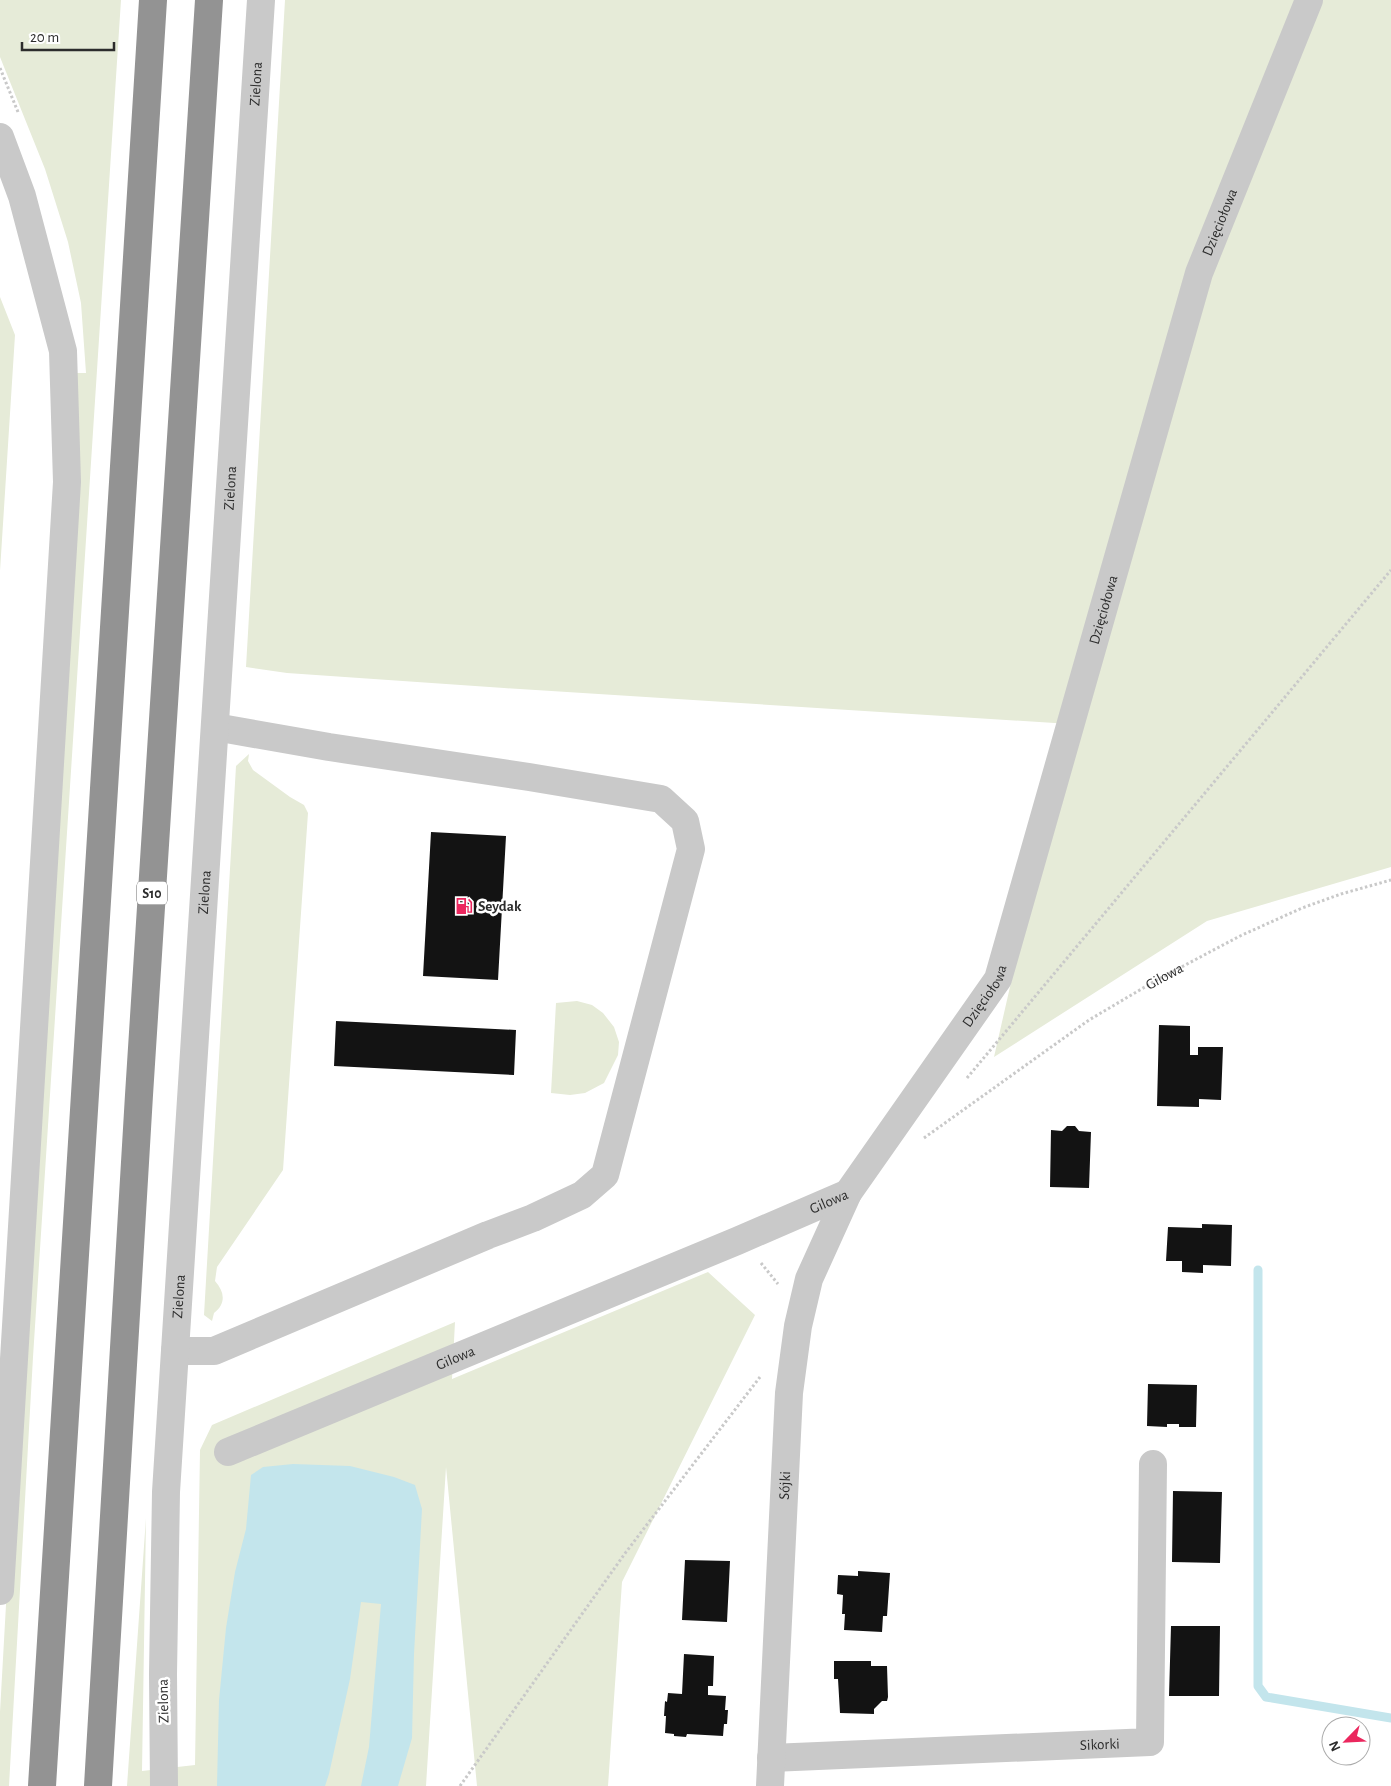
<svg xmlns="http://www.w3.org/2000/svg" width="1391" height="1786" viewBox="0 0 1391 1786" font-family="'Alegreya Sans',sans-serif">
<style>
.green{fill:#e6ebd8}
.water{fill:#c3e5ec}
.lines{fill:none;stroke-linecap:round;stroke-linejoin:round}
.stream{stroke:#c3e5ec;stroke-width:9}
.building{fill:#131313}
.path{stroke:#c9c9c9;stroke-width:3;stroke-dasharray:2.5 2.5;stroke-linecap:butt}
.minor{stroke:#c9c9c9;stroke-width:28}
.highway{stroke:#939393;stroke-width:28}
.labels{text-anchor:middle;stroke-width:5;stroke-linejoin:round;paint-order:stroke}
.shield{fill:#fff;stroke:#6b6b6b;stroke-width:1}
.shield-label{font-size:14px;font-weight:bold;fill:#2c2c2c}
.street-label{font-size:15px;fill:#2c2c2c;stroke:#fff}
.poi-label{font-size:15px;font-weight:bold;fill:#2c2c2c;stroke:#fff;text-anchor:start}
</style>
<rect width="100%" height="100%" fill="#fff"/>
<path class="green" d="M0,0H121L33,1357L9,1786H0V1712L75,373H86L81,303L68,242L45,169L0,57Z
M285,0H1391V867L1207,921L994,1057L1070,724L504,688L287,673L246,667Z
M0,297L15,335L0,571Z
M249,754L248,761L253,770L290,797L304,805L308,813L283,1170L217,1267L215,1281C225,1292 226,1304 214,1313L212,1321L204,1315L236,766Z
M577,1001L592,1005L603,1013L614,1027L619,1042L618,1055L604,1083L585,1093L570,1095L551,1093L556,1003Z
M708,1272L755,1315L622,1582L608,1786H477L446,1467L426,1786H127L146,1518L142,1771L195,1765L200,1450L212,1425L455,1322L452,1379Z"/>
<path class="water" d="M293,1464L350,1466L394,1477L415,1485L422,1509L414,1654L412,1738L398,1786H361L369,1747L381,1604L361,1602L350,1679L329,1774L325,1786H217L219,1700L226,1628L235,1572L246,1529L251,1475L263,1467Z"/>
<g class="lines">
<path class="stream" d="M1258,1270V1686L1266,1697L1391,1718"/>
</g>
<path class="building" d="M431,832L506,836L498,980L423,976Z
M336,1021L516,1030L514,1075L334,1066Z
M1159,1025L1190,1026V1055H1198V1047H1223L1221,1100L1199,1099V1107L1157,1106Z
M1067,1126H1075L1079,1131L1091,1132L1089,1188L1050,1187L1051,1130L1062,1131Z
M1202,1224L1232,1225L1231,1266L1203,1265V1273L1182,1272V1261H1166L1168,1227L1202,1228Z
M1148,1384L1197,1385L1196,1427H1179V1424H1167V1427L1147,1426Z
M1173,1491L1222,1492L1220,1563L1172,1562Z
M685,1560L730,1561L727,1622L682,1620Z
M858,1571L890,1573L887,1616H883L882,1632L844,1630L845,1614H842L843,1595L837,1594L838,1575L858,1576Z
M1171,1626H1220L1219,1696H1169Z
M684,1654L714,1656L713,1686H708V1695L726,1696L725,1710H728L727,1724H724L723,1736L687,1734L686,1737L674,1736V1734L665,1733L666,1716H664L665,1701L667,1702L668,1693L682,1694Z
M834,1661H871V1666H887L888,1697L887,1701H882L874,1709V1714L840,1713L838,1679H834Z"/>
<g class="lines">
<g class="path">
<path d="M0,68L18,112"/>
<path d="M967,1078L1391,570"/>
<path id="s1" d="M924,1138L1089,1020L1155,981L1240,936L1302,908L1341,894L1391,880"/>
<path d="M761,1263L778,1284"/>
<path d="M460,1786L626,1552L760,1377"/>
</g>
<g class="minor">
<path d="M0,137L22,196L63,351L67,482L0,1591"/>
<path d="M175,1351H214L488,1235L533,1218L582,1195L605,1175L691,849L685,821L661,799L529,777L329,747L215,727"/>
<path id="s2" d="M228,1452L737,1241L848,1193"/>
<path id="s3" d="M771,1758L1150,1742L1153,1464"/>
<path id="s4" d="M164,1786L163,1674L166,1492L261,0"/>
<path id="s5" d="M770,1786L789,1393L798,1326L809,1279L848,1193L998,979L1199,273L1309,0"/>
</g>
<path class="highway" d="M42,1786L153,0
M98,1786L139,1095L209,0"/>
</g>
<defs>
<g id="fuel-bare" transform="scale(1.35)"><path d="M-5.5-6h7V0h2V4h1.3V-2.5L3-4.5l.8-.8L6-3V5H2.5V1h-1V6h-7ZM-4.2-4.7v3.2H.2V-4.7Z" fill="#eb275e" stroke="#fff" stroke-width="2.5" paint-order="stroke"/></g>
</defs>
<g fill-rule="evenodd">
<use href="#fuel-bare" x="464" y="906"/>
</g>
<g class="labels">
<rect class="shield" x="137" y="881.5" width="30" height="23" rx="4"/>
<g class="shield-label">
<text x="152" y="898">S10</text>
</g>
<g class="street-label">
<text dy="5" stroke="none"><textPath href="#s4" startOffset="1705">Zielona</textPath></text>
<text dy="5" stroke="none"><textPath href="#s5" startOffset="1654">Dzięciołowa</textPath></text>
<text dy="5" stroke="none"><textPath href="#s4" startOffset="1300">Zielona</textPath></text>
<text dy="5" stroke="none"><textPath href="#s5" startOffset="1249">Dzięciołowa</textPath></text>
<text dy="5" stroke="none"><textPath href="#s4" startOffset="895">Zielona</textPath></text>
<text dy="5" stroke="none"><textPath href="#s1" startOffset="290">Gilowa</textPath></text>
<text dy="5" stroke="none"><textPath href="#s5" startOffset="844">Dzięciołowa</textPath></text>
<text dy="5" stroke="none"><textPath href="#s2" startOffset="651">Gilowa</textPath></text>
<text dy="5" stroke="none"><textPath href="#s4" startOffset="490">Zielona</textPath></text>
<text dy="5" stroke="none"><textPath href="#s2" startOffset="246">Gilowa</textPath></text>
<text dy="5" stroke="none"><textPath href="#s5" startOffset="301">Sójki</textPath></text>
<text transform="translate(163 1701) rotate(-91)" y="5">Zielona</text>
<text dy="5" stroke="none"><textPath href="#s3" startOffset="329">Sikorki</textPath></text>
</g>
<g class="poi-label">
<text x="478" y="911">Seydak</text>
</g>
</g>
<g transform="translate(1346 1741) rotate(246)"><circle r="24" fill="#ffffff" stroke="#ababab"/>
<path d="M0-4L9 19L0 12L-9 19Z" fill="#eb275e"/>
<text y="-8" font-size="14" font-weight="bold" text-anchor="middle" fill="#2c2c2c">N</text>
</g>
<path d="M22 42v8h92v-8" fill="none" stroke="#2c2c2c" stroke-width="2.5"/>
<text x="30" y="42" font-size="15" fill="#2c2c2c" stroke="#ffffff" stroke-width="4" paint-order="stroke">20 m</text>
</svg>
